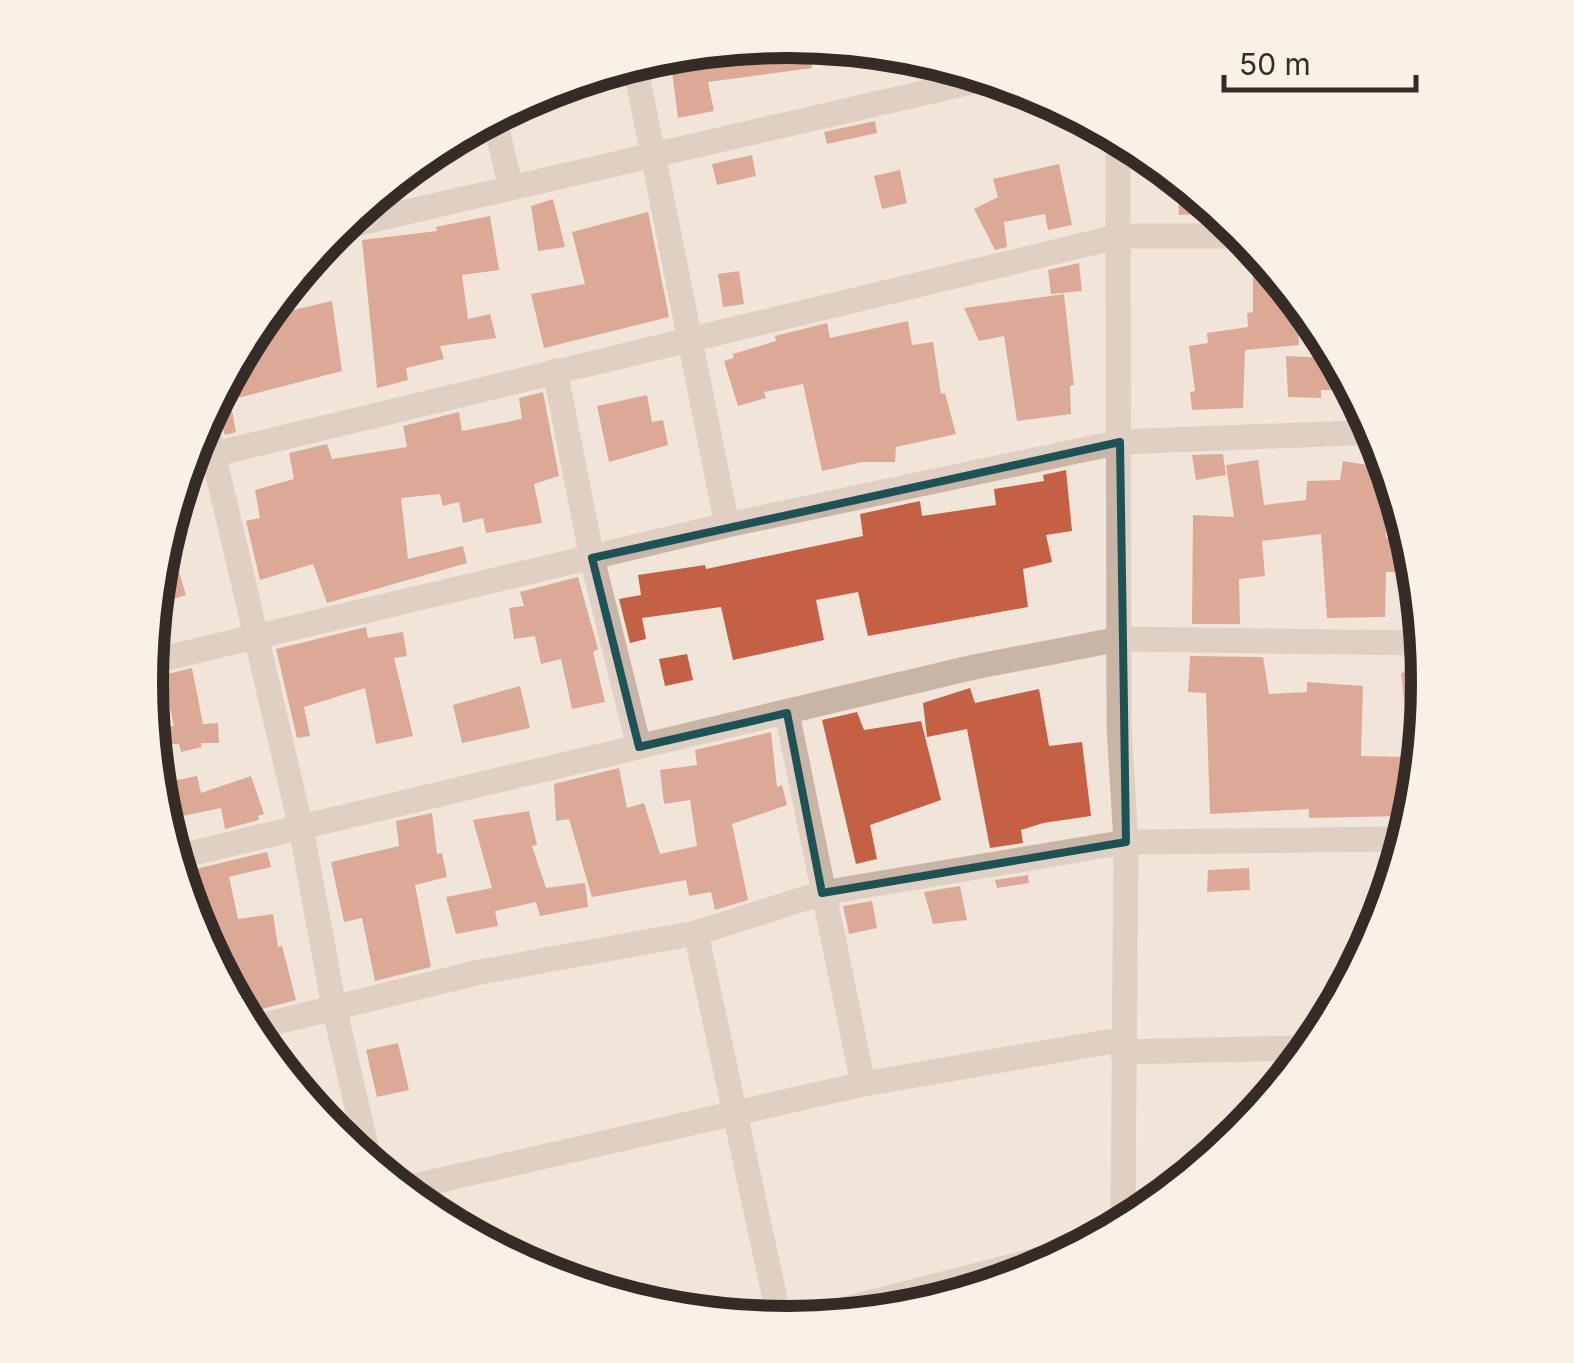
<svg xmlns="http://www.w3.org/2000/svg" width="1574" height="1363" viewBox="0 0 1574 1363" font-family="Inter,sans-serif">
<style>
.building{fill:#c46044}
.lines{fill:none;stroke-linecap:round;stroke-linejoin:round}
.street{stroke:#c9b5a6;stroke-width:25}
.marked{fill:none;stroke:#1d5356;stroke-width:8;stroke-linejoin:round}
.rim{fill:none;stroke:#352b27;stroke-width:12}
</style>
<rect width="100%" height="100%" fill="#f1e5da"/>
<path class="building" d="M786,40L807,44L812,68L708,82L714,111L678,118L672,72L737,58L736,50Z
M875,121L877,133L827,144L824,132Z
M752,155L756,176L717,185L712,164Z
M1059,164L1072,225L1048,230L1045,214L1004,222L1007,247L995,250L974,209L998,197L993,179Z
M900,170L907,203L882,209L874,176Z
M1178,186L1193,196L1218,213L1179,215Z
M553,199L565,247L538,251L531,206Z
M648,212L669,317L544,348L531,294L585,284L572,232Z
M490,216L499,270L462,275L468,319L490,314L496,338L440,346L444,359L406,368L408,380L377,388L362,240L437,231L436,227Z
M1079,263L1082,291L1051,294L1048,270Z
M1253,269H1268L1297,313L1299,345L1245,350L1243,408L1192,410L1190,392L1195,391L1189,346L1208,343L1207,333L1248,327L1247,313L1253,312Z
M739,271L744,304L723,307L718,274Z
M1064,294L1074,385L1070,386L1071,414L1017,421L1004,336L979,341L964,308Z
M332,301L342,371L230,400L236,432L225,435L214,406L276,314Z
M908,321L912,345L933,342L941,394L945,393L956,434L896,447L895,462H862L822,471L803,384L764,392L766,398L738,406L724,361L734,358L733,354L776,341L775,336L827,323L830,338Z
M1286,356L1327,358L1349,390H1321V398L1288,397Z
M543,392L559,476L534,484L542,523L486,533L483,518L463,523L459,502L443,506L440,494L401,498L408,559L463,546L467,563L327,603L313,564L260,580L246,521L260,518L255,490L294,479L289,453L327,444L332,459L407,447L403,426L459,412L462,431L522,419L519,398Z
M647,395L652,422L663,420L668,445L609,462L597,406Z
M1223,454L1226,475L1196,480L1192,455Z
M1258,460L1264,505L1306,500L1307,481L1340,480L1343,461L1386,468L1392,496H1385L1386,538L1401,541L1399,572H1386L1385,617L1327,618L1321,534L1262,541L1265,576L1239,579L1240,624H1192L1193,515L1234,517L1226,465Z
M1066,470L1072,531L1046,535L1052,562L1023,569L1028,607L868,636L858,592L816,600L824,640L733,660L721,607L642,618L646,639L630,643L619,599L641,595L638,575L705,565L706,569L863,536L860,514L920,501L922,516L996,505L994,489L1044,481L1043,475Z
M172,548L186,595L161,603L163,591Z
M578,577L598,649L593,652L605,702L572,709L561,659L541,664L535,636L514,639L509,608L524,606L520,592Z
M366,627L368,638L403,632L407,656L394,658L413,736L376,744L365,688L304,707L310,736L297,738L276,649Z
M687,654L693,680L665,686L659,659Z
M1190,656L1263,657L1269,694L1307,692V682L1363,686L1361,756L1414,757L1402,816L1309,818V809L1210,814L1206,693L1188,692Z
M192,668L203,724L218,723L219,743H201L202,747L181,752L179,744H158V727L174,726L163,675Z
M1420,669L1424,702L1415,752H1410L1401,673Z
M520,686L530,728L462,743L453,705Z
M970,688L975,703L1039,689L1049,746L1082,742L1091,816L1043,823L1021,830L1023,843L990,848L967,729L927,737L923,703Z
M857,712L864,730L921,721L941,800L870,825L877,859L856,864L822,720Z
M771,732L777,787L782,785L787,805L732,824L748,900L715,910L711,892L689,896L686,880L592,897L569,819L556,821L554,784L619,768L627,808L644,803L660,854L697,846L690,800L664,804L660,770L697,765L695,750Z
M197,776L201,793L251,776L264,814L258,816L259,820L225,829L221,808L173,818L168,782Z
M529,811L537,845L532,846L546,888L585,883L588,907L540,916L536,902L495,911L498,926L456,934L446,897L492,888L473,820Z
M432,813L437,854L442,853L447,877L415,885L431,967L375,981L362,918L344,922L331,862L399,846L396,821Z
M267,852L271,867L229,877L238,919L273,914L278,947L282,946L296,1000L251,1012L205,942L193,890L187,891L183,872Z
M1249,868L1250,890L1207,892L1208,870Z
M1028,875L1029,883L997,888L995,880Z
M960,886L967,920L933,924L924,892Z
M872,901L877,928L849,934L843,906Z
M398,1043L409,1090L377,1097L366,1050Z"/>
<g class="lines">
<path class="street" d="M636,70L727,525
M495,120L510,185
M1118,146L1119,727L1126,842L1123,1214
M333,229L984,79
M555,371L592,558L639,747
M205,419L301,828L334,1007L369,1159
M190,460L1121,236H1246
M149,662L727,525L1120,442L1377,432
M787,713L863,1084
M180,856L974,667L1120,639L1421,643
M696,933L780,1322
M260,1026L480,972L696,933L822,893L1126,842L1397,839
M1122,1052L1299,1048
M410,1187L863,1084L1124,1039
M798,1321L1064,1253"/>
</g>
<path d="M0 0H1574V1363H0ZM1120,442L1126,842L822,893L787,713L639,747L592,558Z" fill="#f1e5da" fill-opacity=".55" fill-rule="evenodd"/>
<path class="marked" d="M1120,442L1126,842L822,893L787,713L639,747L592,558Z"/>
<path d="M0 0H1574V1363H0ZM163 682a624 624 0 1 1 1248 0a624 624 0 1 1-1248 0Z" fill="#f9f0e6" fill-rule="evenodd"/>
<path class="rim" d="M163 682a624 624 0 1 1 1248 0a624 624 0 1 1-1248 0Z"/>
<path d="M1224 75v15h192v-15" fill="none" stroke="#352b27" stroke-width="5"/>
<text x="1239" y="75" font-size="30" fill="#352b27" stroke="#f9f0e6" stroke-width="8" paint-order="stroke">50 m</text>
</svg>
